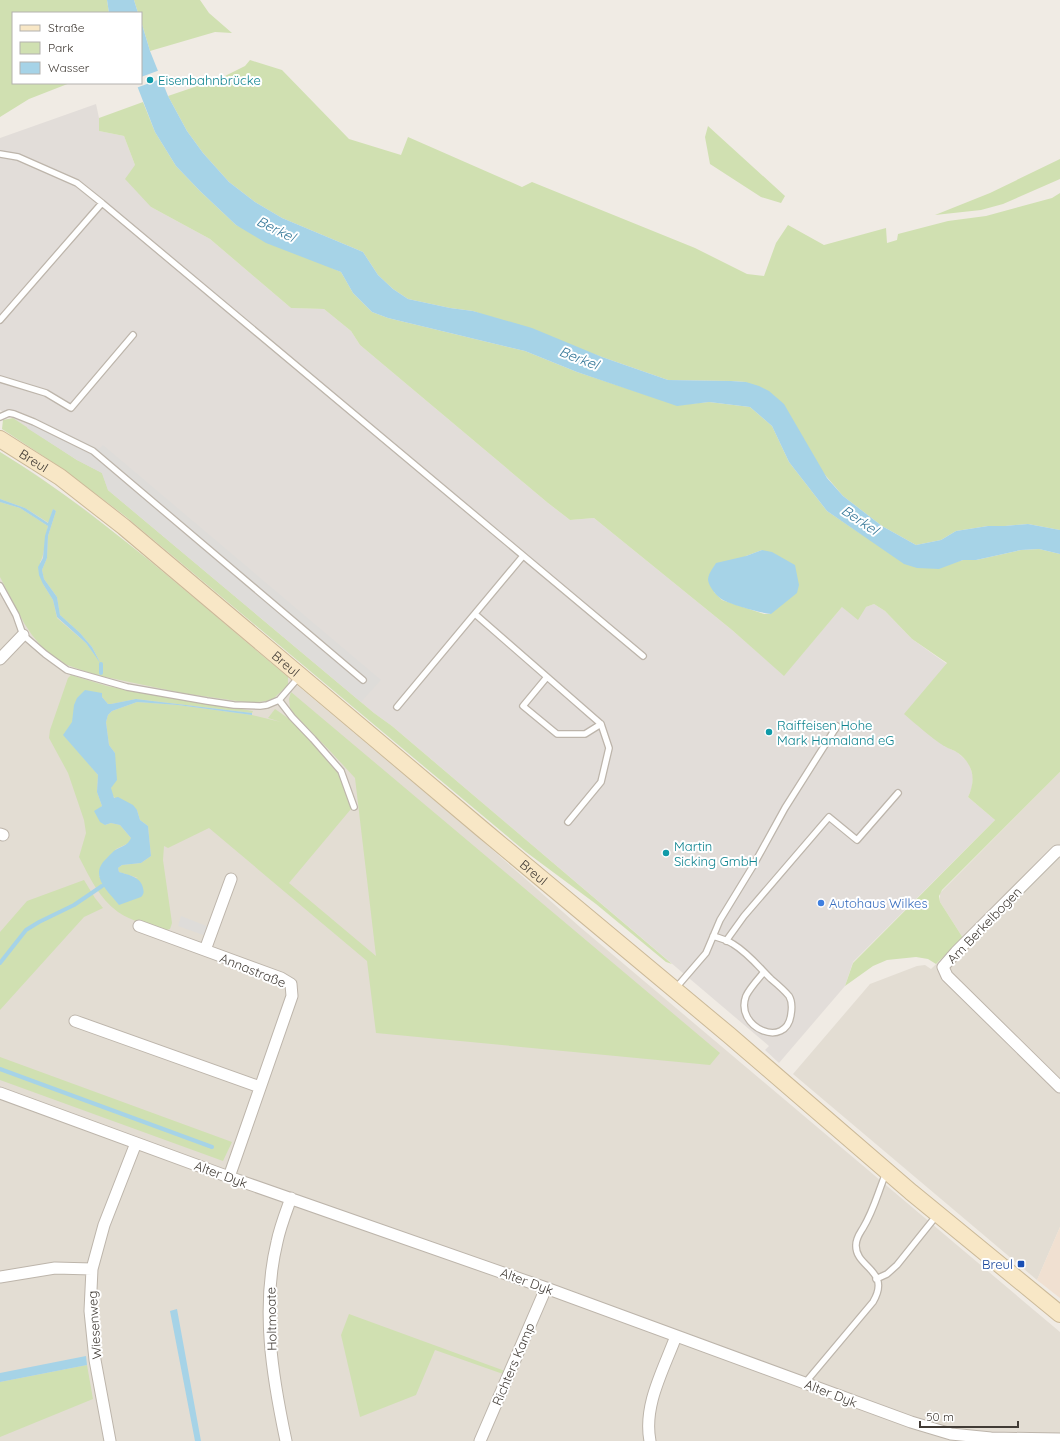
<svg xmlns="http://www.w3.org/2000/svg" width="1060" height="1441" viewBox="0 0 1060 1441" font-family="Quicksand,sans-serif">
<style>
.residential{fill:#e3ddd3}
.commercial{fill:#f0e0d1}
.industrial{fill:#e2ddd9}
.green{fill:#d0e0b1;fill-rule:evenodd}
.parking{fill:#dedcd9}
.water{fill:#a6d3e7}
.pier{fill:#f0ebe4}
.lines{fill:none;stroke-linecap:round;stroke-linejoin:round}
.stream{stroke:#a6d3e7;stroke-width:4}
.lane-casing{stroke:#bdb5ab;stroke-width:8}
.street-casing{stroke:#bdb5ab;stroke-width:13}
.secondary-casing{stroke:#cbb998;stroke-width:18}
.lane{stroke:#fff;stroke-width:5.5}
.street{stroke:#fff;stroke-width:11}
.secondary{stroke:#f8e7c6;stroke-width:16}
.culture-dot{fill:#0f9aa8;stroke:#fff;stroke-width:1.5}
.shop-dot{fill:#3f7fe0;stroke:#fff;stroke-width:1.5}
.transit-dot{fill:#1a4fb4;stroke:#fff;stroke-width:1.5}
.labels{text-anchor:middle;stroke-width:4;stroke-linejoin:round;paint-order:stroke}
.culture-label{font-size:13px;fill:#0d838f;stroke:#fff;text-anchor:start}
.street-label{font-size:13px;fill:#413b35;stroke:#fff}
.shop-label{font-size:13px;fill:#366cbe;stroke:#fff;text-anchor:start}
.transit-label{font-size:13px;fill:#164399;stroke:#fff;text-anchor:end}
.water-label{font-size:14px;font-style:italic;fill:#397a9a;stroke:#fff}
</style>
<rect width="100%" height="100%" fill="#f0ebe4"/>
<path class="residential" d="M0,452L35,474L87,511L167,576L471,831L580,927L1060,1332V1441H0Z
M1060,772V1227L1037,1280L793,1074L870,984L917,966L925,965L931,969L963,938L940,902V893Z"/>
<path class="commercial" d="M1060,1227V1298L1037,1280Z"/>
<path class="industrial" d="M96,104L99,118V131L124,136L151,207L210,239L291,308L324,309L351,331L360,345L548,503L570,520L594,518L732,630L784,675L842,607H866L874,604L885,611L912,639L947,664L944,746L957,752L969,763L973,777L972,788L968,797L995,820L853,962L845,986L779,1063L765,1050L769,1046L392,726L374,713L108,490L77,460L0,410V138Z"/>
<path class="green" d="M0,0H107L109,13H13V83H70L29,99L0,117Z
M134,0H200L209,13L232,33L215,32L150,51L141,21V13H138Z
M250,60L282,70L349,139L401,155L408,137L522,187L532,182L695,248L747,274L764,276L776,243L788,225L824,245L886,228L887,243L897,240L898,234L948,221L986,216L1052,198L1060,193V530L1028,524L1005,526H988L956,531L941,540L916,545L882,526L843,496L746,382L731,381L668,380L602,357L473,311L450,308L408,299L393,289L378,275L363,252L282,218L255,202L229,182L203,153L187,131L168,96L221,78L245,66Z
M143,102L155,132L176,166L200,191L236,225L341,272L353,293L372,312L388,318L525,351L577,372L677,405L709,402L750,407L772,426L789,462L827,511L861,534L952,563L963,560H976L1021,550L1039,549L1060,554V772L942,890L939,896L940,902L963,938L936,964L928,959L916,957L887,960L873,966L845,986L853,963L995,820L968,797C976,780 974,765 958,753C954,750 949,749 944,746C930,737 917,725 904,714L947,663L912,639L885,611L874,604L866,607L858,620L842,607L784,676L732,630L594,518L570,520L548,503L360,345L351,331L324,309L291,308L210,239L151,207L125,179L135,165L124,136L99,131V118ZM762,550L771,614H764L722,600L714,592L746,556Z
M708,126L785,196L781,203L761,197L710,164L705,137Z
M1060,159V179L1003,204L981,210L935,215L990,193Z
M13,418L77,460L102,473L108,490L374,713L392,726L672,964L666,962L596,904L526,852L125,516L63,469L2,429L3,420Z
M0,452C104,516 194,599 288,677V685L274,698L266,701L251,703L182,693L96,675L67,665L53,656L42,647L32,635L24,623L0,577V502L20,508L48,526C45,535 45,556 40,562L43,584L53,600L57,618L86,643L100,662L92,647L80,633L60,615L57,597L44,579L42,570L47,558L48,536L56,511L53,509L49,523L25,508L0,499Z
M71,675L107,686L132,691L253,711L252,713L136,699L111,704H108L102,697L73,716L72,745L78,751L98,775L97,792L102,806L95,812L105,825L111,823L120,825L131,838L129,843L116,849L99,877L138,878L119,872L118,868L122,865L141,863L151,856L148,826L140,820L137,810C127,805 106,799 112,785L115,753L109,745L106,722L108,715L112,711L137,702L178,705L252,715L281,722L268,718L275,709C294,721 325,751 337,771C344,781 347,797 351,809L289,883L376,956L355,778L330,751L295,715L290,708L289,699L291,692L720,1053L710,1065L376,1033L367,961L209,828L168,848L164,846L163,860L172,923L170,929L164,931C150,925 131,921 118,912C99,898 90,878 79,857L86,833L84,820L68,773L49,738L50,730L68,678Z
M84,880L95,898L103,908L84,917L0,1010V932L27,901Z
M0,1057L232,1142L223,1161L0,1080Z
M349,1314L505,1371L503,1374L435,1350L416,1395L360,1417L341,1335Z
M87,1365L93,1399L0,1437V1382Z"/>
<path class="parking" d="M33,417L99,449L103,445L381,680L361,702L108,490L102,473L77,460L27,428Z
M181,916L209,927L206,936L178,926Z"/>
<path class="water" d="M107,0H134L138,13H109Z
M141,21L150,51L168,96L187,131L203,153L229,182L255,202L282,218L363,252L378,275L393,289L408,299L450,308L473,311L532,328L602,357L668,380L731,381L746,382L759,386L769,391L784,404L827,478L843,496L882,526L916,545L941,540L956,531L988,526H1005L1028,524L1060,530V554L1039,549L1021,550L976,560H963L939,569L917,568L904,564L827,511L789,462L772,426L750,407L709,402L677,406L577,372L525,351L388,318L372,312L353,293L341,272L266,243L236,225L200,191L176,166L155,132L136,83H141Z
M0,499L25,508L48,523L53,509L56,511L48,536L47,558L42,570L44,579L57,597L60,615L80,633L92,647L103,668L101,667V664L86,643L57,617L53,600L43,584L39,575L38,567L43,558L45,536L48,526L20,508L0,502Z
M762,550L772,552L795,565L799,585L797,593L771,614C761,613 732,605 723,600C717,597 709,587 708,580C708,574 713,568 716,563L746,556Z
M85,690L102,693V697L108,704H111L136,699L252,713V715L178,705L137,702L112,711L108,715L106,722L109,745L115,753L117,780L111,788L114,798L118,797L133,805L137,810L140,820L148,826L151,856L141,863L122,865L118,868L119,872C129,875 141,877 143,888C144,892 144,894 141,897L119,905C107,890 88,875 107,858C110,855 113,851 117,849C123,846 128,845 131,838L120,825L111,823L105,825L100,822L94,811L102,806L97,792L98,775L63,735L72,722L74,705L77,698Z
M177,1309L201,1441H195L170,1311Z
M86,1356L87,1365L0,1382V1373Z"/>
<path class="pier" d="M160,70L163,78L136,88L134,83H141V77Z"/>
<g class="lines">
<path class="stream" d="M101,673V664
M0,963L26,930L39,922L74,905L102,886
M0,1069L212,1147"/>
<g class="lane-casing">
<path id="lane" d="M0,154L18,157L77,183L102,203
M0,320L102,203L643,656
M0,379L46,393L71,408L133,335
M0,417L9,413L14,414L34,422L93,451L363,680
M0,586L16,615L23,635L45,654L67,670L127,687L207,701L234,705L260,706L267,705L279,700L299,677
M475,614L601,724L609,748L601,782L568,822
M547,677L523,706L557,734H585L601,724
M279,700L292,717L313,739L341,771L354,807
M397,707L523,556
M713,936C720,938 727,940 733,944C748,953 759,967 771,979C777,984 784,990 789,996C792,1001 792,1008 791,1014C787,1050 734,1028 746,996C749,989 759,978 764,972
M726,941L744,916L829,817L857,840L898,793
M675,989L706,953L720,920L753,866L785,808L837,726
M876,1279L887,1274L897,1265L937,1215
M805,1383L873,1302C892,1270 855,1268 856,1245C856,1238 860,1233 863,1228C874,1210 878,1192 886,1173"/>
</g>
<g class="street-casing">
<path id="street" d="M0,659L23,635
M0,834L3,835
M1060,851H1057L956,952L943,967L947,976L1060,1087
M139,926L281,978L291,984L292,996L229,1177
M205,950L231,879
M75,1021L260,1087
M0,1093L229,1177L546,1288L911,1422L951,1434L991,1438L1060,1439
M0,1277L55,1268L92,1269
M110,1441L95,1360L90,1311L92,1269L104,1225L136,1143
M286,1441C272,1375 261,1308 277,1242C280,1227 286,1212 291,1198
M480,1441L546,1288
M650,1441C643,1405 664,1369 676,1336"/>
</g>
<g class="secondary-casing">
<g id="secondary">
<path id="s1" d="M0,439L60,477L124,527L482,829L729,1035L911,1192L1060,1314"/>
</g>
</g>
<use href="#lane" class="lane"/>
<use href="#street" class="street"/>
<use href="#secondary" class="secondary"/>
</g>
<g class="culture-dot">
<circle cx="150" cy="80" r="4"/>
<circle cx="769" cy="732" r="4"/>
<circle cx="666" cy="853" r="4"/>
</g>
<circle class="shop-dot" cx="821" cy="903" r="4"/>
<rect class="transit-dot" x="1017" y="1260" width="8" height="8" rx="2"/>
<g class="labels">
<g class="culture-label">
<text x="158" y="85">Eisenbahnbrücke</text>
<text x="777" y="730">Raiffeisen Hohe<tspan x="777" dy="15">Mark Hamaland eG</tspan></text>
<text x="674" y="851">Martin<tspan x="674" dy="15">Sicking GmbH</tspan></text>
</g>
<g class="street-label">
<text dy="5" stroke="none"><textPath href="#s1" startOffset="40">Breul</textPath></text>
<text dy="5" stroke="none"><textPath href="#s1" startOffset="364">Breul</textPath></text>
<text dy="5" stroke="none"><textPath href="#s1" startOffset="688">Breul</textPath></text>
<text transform="translate(984 925) rotate(-46)" y="5">Am Berkelbogen</text>
<text transform="translate(253 970) rotate(22)" y="5">Annastraße</text>
<text transform="translate(221 1174) rotate(20)" y="5">Alter Dyk</text>
<text transform="translate(527 1281) rotate(20)" y="5">Alter Dyk</text>
<text transform="translate(271 1319) rotate(-91)" y="5">Holtmoate</text>
<text transform="translate(94 1325) rotate(-94)" y="5">Wiesenweg</text>
<text transform="translate(513 1364) rotate(-67)" y="5">Richters Kamp</text>
<text transform="translate(831 1393) rotate(21)" y="5">Alter Dyk</text>
</g>
<g class="shop-label">
<text x="829" y="908">Autohaus Wilkes</text>
</g>
<g class="transit-label">
<text x="1013" y="1269">Breul</text>
</g>
<g class="water-label">
<text transform="translate(276 229) rotate(26)" y="5">Berkel</text>
<text transform="translate(579 358) rotate(21)" y="5">Berkel</text>
<text transform="translate(860 520) rotate(34)" y="5">Berkel</text>
</g>
</g>
<rect x="12" y="12" width="130" height="72" fill="#ffffff" stroke="#b3b1ae"/>
<rect x="20" y="25" width="20" height="6" fill="#f8e7c6" stroke="#b3b1ae"/>
<text x="48" y="32" font-size="12" fill="#413b35">Straße</text>
<rect x="20" y="42" width="20" height="12" fill="#d0e0b1" stroke="#b3b1ae"/>
<text x="48" y="52" font-size="12" fill="#413b35">Park</text>
<rect x="20" y="62" width="20" height="12" fill="#a6d3e7" stroke="#b3b1ae"/>
<text x="48" y="72" font-size="12" fill="#413b35">Wasser</text>
<path d="M920 1421v6h98v-6" fill="none" stroke="#413b35" stroke-width="2"/>
<text x="926" y="1421" font-size="12" fill="#413b35" stroke="#ffffff" stroke-width="3" paint-order="stroke">50 m</text>
</svg>
